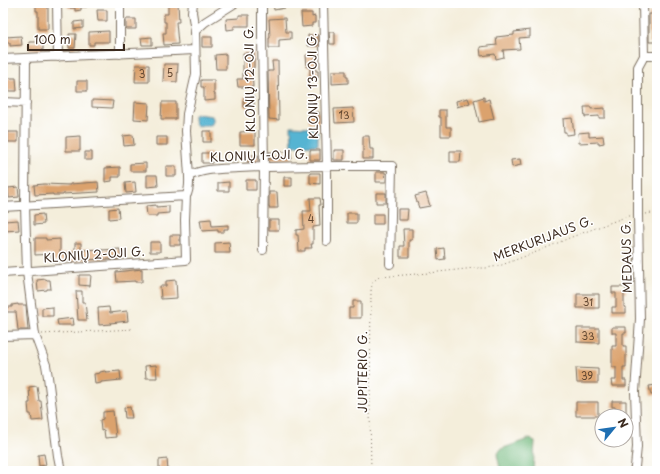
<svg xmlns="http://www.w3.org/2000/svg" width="660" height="474" viewBox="0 0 660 474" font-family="'Playpen Sans',sans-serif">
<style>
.forest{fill:#73b97e;stroke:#57724e}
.water{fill:#54b4d2;stroke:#486f78}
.building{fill:#dba26d}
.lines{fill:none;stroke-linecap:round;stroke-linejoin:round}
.minor-casing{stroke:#7c6f60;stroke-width:10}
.path{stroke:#7c6f60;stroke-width:1;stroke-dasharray:1 3;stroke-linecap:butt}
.minor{stroke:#fff;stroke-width:8}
.labels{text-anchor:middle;stroke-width:3;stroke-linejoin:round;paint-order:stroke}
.number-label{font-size:10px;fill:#634832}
.street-label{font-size:12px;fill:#3b2a1e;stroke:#fff}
</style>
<rect width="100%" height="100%" fill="#fff"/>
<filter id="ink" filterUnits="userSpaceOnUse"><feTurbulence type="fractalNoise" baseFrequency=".025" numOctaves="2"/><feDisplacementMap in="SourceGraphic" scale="8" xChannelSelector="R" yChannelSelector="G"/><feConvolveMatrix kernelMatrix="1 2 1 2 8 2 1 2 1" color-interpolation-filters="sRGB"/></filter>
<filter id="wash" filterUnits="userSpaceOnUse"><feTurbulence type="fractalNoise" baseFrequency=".012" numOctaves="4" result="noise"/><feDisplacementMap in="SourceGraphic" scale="16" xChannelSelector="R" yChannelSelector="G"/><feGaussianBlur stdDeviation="0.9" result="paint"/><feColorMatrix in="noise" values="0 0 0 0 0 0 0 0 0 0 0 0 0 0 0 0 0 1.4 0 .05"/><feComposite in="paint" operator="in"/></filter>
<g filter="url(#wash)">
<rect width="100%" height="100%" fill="#f4eedb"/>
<path class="forest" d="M531,438L535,442L533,471H502L500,468L497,455L501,449Z"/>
<path class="water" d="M197,114L212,116C214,120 213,122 211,125L197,126C194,123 194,119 194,115Z
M291,126L308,127L318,132V145L292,146Z"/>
<g id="blocks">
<path class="building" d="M36,3H48V29H38V11H36Z
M67,3H86L87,7H81V10L75,11V8H68Z
M168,3H178L179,22H176L178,44L164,45L163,33H166V22H164V14H168Z
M273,3H284L285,8L274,10Z
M97,10H107V21H98Z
M301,13H312V17L315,16V23H312V26L302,27Z
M649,14H657V23H655V42H649Z
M239,15H249V26H234V29L227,30L226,19L239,18Z
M285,18L286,32H291V39L279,40V48H269V38H270L269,19Z
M126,19H136V29H126Z
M83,21V28L74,29V22Z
M530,30V37L519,38L520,49L503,50L504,57L496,59L495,54L481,56L480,47L497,45L496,37L514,35V32Z
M109,31V42H94V45H89V32Z
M329,32H335V44H330Z
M69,34H76L75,48H69Z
M308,35H318V46H308Z
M21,36L22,45L10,46V43H6L5,37Z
M152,37V45H142L141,38Z
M202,37H212V47H202Z
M29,42H43V50H29Z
M243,53H254V68H252L253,87H238L237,79H243Z
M226,54V69H216L215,55Z
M306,55H315L316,71H318V78H310V67H307Z
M272,61H278L279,120L269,119L268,71H273Z
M164,64H178L177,82L163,81Z
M136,65H149V82H135Z
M332,71H346V77H348V83L332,84Z
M6,78H16L17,91H7Z
M201,80H214V94H215V100L204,101V87H201Z
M77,81H87V91H77Z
M244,97H254V107H244Z
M484,97V101L489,99L494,119L479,122L474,100Z
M468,98L470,103L457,107L456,101Z
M92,100L113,101L112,108L92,107Z
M135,102L149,103L148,120L134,119Z
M162,102H176V119H161Z
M584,107H591V109L605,108V118H599V116L585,117Z
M353,108L354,122L335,123L334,109Z
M439,110H446V127H451V136H441V117H439Z
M309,112H319V123H309Z
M572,118L574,134L566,135V132H564L563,119Z
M203,131H211V142H203Z
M255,131V145H240V132Z
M8,132H18V142H8Z
M589,132V137L603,136L604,143L599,144V142L579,143L578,133Z
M133,135L134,145L124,146L123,136Z
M80,136V151H66V137Z
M363,136H369L370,149H373V159H363Z
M156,137H167V145H156Z
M310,150H320V160H310Z
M334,150H344V160H334Z
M450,151H461L460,162H450Z
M85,152H92V160H85Z
M269,152H291L292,159H269Z
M202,153H212V163H202Z
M246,155H258V162H247Z
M520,159L521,165L512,167L511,160Z
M146,163V171H130V164Z
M166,166H176V176H166Z
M120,167V177H112V181L105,182V168Z
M376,172H385L386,182H376Z
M310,173H320V184L310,183Z
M147,175H157L158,186L147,187Z
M284,177H292V186H284Z
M246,180H256V190H246Z
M98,182L99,192L63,194V195H53V194L35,195L34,185L44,184L70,185V184Z
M135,182L136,192L126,193L125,183Z
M229,182V191H218V183Z
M18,187L19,197L9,198L8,188Z
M269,192H277L278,208H269Z
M376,193H386V203H376Z
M426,193L430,206L419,208L415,196Z
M310,198H320L321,205H319L320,226L313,227V244H311L312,248H305V251H299L298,235H296V230L304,229L303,211H311Z
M156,205V207L169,206V213L157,214V216H147L146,206Z
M118,208L119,218L109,219V209Z
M398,209H408L407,220H398Z
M347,213H357V223H347Z
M43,214L44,224L34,225V215Z
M373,214H383V224H373Z
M211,219L212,226L228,225V229H224V232H218V230L202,231L200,220Z
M18,220L19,230L4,231V221Z
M269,220H279V230H269Z
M403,229H412V240H409V257H400V246H404Z
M170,235H180V245H170Z
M35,238H46V240L60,239V254L71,253V252H75V243H81V250L102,249V250L120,249L121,259L111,260V259L79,260V261L72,262V261H52V254L35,255Z
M150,242H160V252H150Z
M229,242L230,253H215V243Z
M444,248L445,259L438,260L437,249Z
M142,269V282H135V281L117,282L116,272Z
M79,275H91L90,286L79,285Z
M46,279L47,280H50L51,289H47V290L38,291L37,280Z
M176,280L177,298L161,299L160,286H166V281Z
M612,287H626V293H624V307H626V313H612V307H616V293H612Z
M76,291H82V302H85L87,320H78Z
M577,294H599V308H577Z
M353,301H361V318H349V308H353Z
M18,304V305H26L28,330H18L16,312H3V307H12V305Z
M53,307V316H42V308Z
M109,307L110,313L127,311L128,321L110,323L111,324L99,325L98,308Z
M73,318L74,325H58L57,320Z
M612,327H626V333H623V346H626V367H623V380H626V386H612L611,380H616V367H612V346H616V333H612Z
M577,328H599V343L577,342Z
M156,365L157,378H146L145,366Z
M576,368L598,369V383H577Z
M105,371L106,372L120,371L121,380L101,382V383L95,384L94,374L100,373V372Z
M657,385V394L651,395L649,386Z
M37,386L39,401H41L43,420L32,421L31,414H29L28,403H30L29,387Z
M612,401H626V416H615V407H612Z
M576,402H598V416H576Z
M130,407L132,418H125L124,408Z
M113,411L116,437L105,438L104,430L101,431L100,420L103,419V412Z
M44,454L46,465L39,466L38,455Z
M167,459L168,471H159V460Z"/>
</g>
</g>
<g filter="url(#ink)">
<use href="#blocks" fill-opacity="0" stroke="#7c6f60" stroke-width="1"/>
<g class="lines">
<g class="minor-casing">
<path id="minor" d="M57,3L58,57
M262,3V36L264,166L263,250
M323,3L327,166V241
M643,3L644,56
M195,31L205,22L235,3
M120,54V3
M644,56H657
M26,58L25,205L27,272L35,335L46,365L48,377L58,456L61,471
M3,59L195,50
M3,102L26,103
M189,176L186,131L187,114L196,74L195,31L192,12L193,3
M3,207L186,196C190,190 189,182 189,176C204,168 222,169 239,168C290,165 341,166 392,166L390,264
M3,273L186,260L185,220L186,196
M3,336L35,335
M634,471L635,467L637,447L635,392L640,319L638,215V67L644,56"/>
</g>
<path class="path" d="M646,214L657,212
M42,334L133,329
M371,471L370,409L371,291C372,283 373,281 379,277L429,273L475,268H486L499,266L539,251L569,238L628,216H631"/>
<use href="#minor" class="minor"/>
</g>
</g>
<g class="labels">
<g class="number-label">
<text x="170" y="77">5</text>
<text x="142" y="78">3</text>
<text x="344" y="119">13</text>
<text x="311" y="223">4</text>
<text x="588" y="306">31</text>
<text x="588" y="340">33</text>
<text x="587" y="380">39</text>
</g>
<g class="street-label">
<text transform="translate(250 79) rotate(-91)" y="4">KLONIŲ 12-OJI G.</text>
<text transform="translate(313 86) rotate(-91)" y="4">KLONIŲ 13-OJI G.</text>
<text transform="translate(259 156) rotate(-2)" y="4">KLONIŲ 1-OJI G.</text>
<text transform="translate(543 239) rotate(-21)" y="4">MERKURIJAUS G.</text>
<text transform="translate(94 255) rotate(-4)" y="4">KLONIŲ 2-OJI G.</text>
<text transform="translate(627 257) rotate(-91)" y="4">MEDAUS G.</text>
<text transform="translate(363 372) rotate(-90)" y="4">JUPITERIO G.</text>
</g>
</g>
<rect width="660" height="474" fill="none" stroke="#fff" stroke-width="16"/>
<g transform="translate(614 428) rotate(61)"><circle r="19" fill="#ffffff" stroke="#b1aaa5"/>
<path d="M0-3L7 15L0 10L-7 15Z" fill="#1f6fb2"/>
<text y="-6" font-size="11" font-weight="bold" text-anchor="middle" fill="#3b2a1e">N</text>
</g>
<path d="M28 44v6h96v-6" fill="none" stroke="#3b2a1e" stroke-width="2"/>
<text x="34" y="44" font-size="12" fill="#3b2a1e" stroke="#ffffff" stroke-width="3" paint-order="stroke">100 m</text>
</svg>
